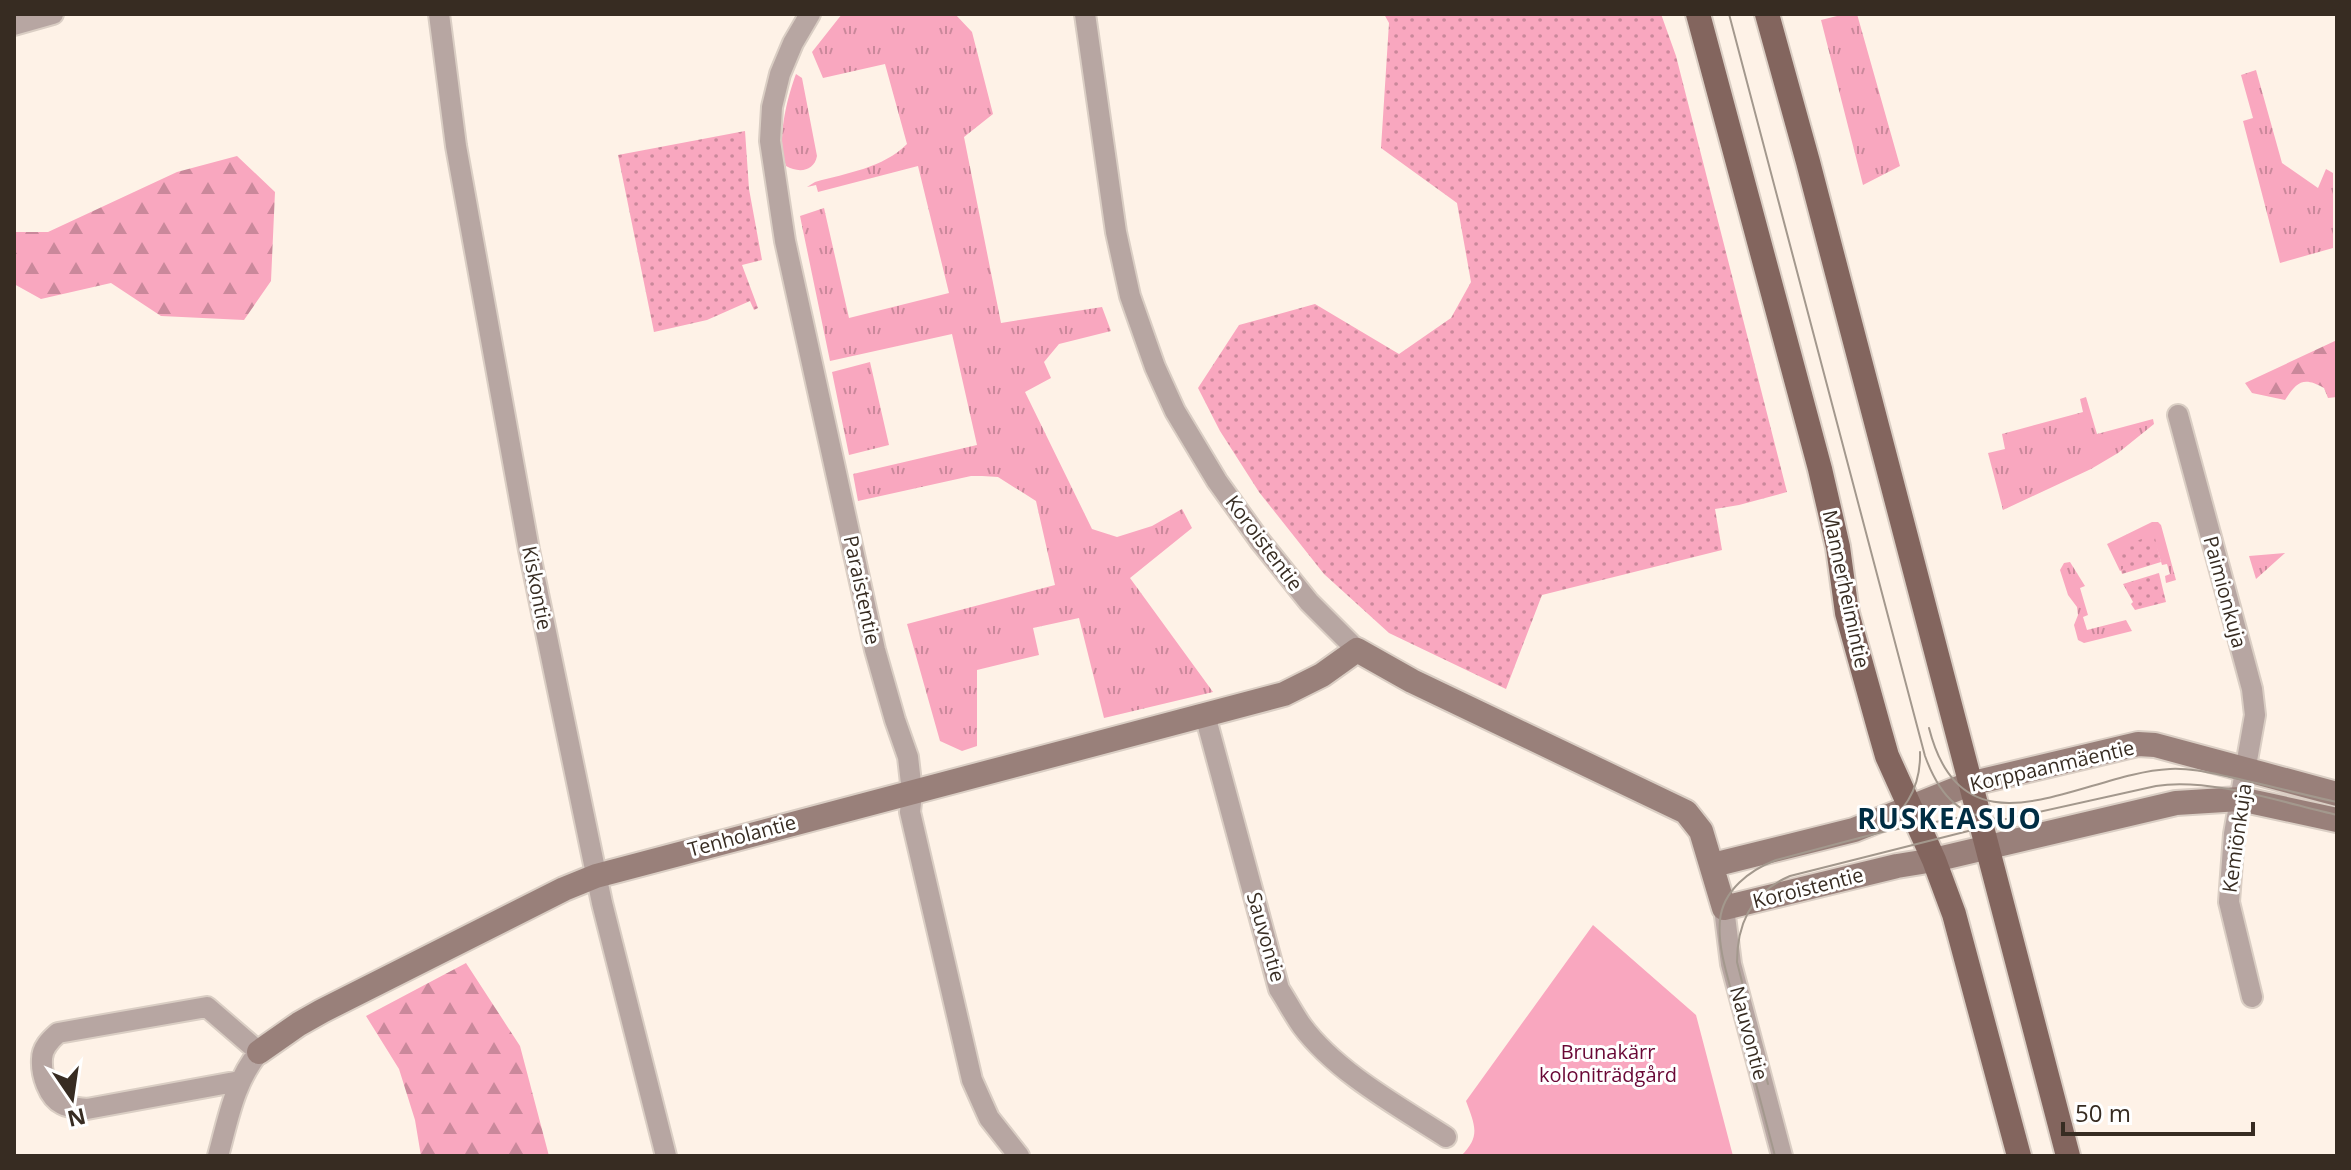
<svg xmlns="http://www.w3.org/2000/svg" width="2351" height="1170" viewBox="0 0 2351 1170" font-family="'Open Sans',sans-serif">
<style>
.grass{fill:url(#grass-tufts)}
.forest{fill:url(#forest-firs)}
.park{fill:url(#park-dots)}
.garden{fill:#f9a7bf}
.lines{fill:none;stroke-linecap:round;stroke-linejoin:round}
.street-casing{stroke:#dacec4;stroke-width:24}
.secondary-casing{stroke:#dacec4;stroke-width:28}
.primary-casing{stroke:#dacec4;stroke-width:28}
.street{stroke:#b7a6a2;stroke-width:20}
.secondary{stroke:#99807a;stroke-width:24}
.primary{stroke:#83655e;stroke-width:24}
.tram{stroke:#a3988d;stroke-width:2}
.labels{text-anchor:middle;stroke-width:6;stroke-linejoin:round;paint-order:stroke}
.street-label{font-size:20px;fill:#372c22;stroke:#fff}
.park-label{font-size:20px;fill:#690735;stroke:#fff}
.district-label{font-size:28px;font-weight:bold;letter-spacing:2px;fill:#002d43;stroke:#fff}
</style>
<defs>
<pattern id="grass-tufts" width="24" height="20" patternUnits="userSpaceOnUse" patternTransform="scale(2)"><rect width="24" height="20" fill="#f9a7bf"/><path d="M3 7l-1-3M5 7V3M7 7l1-3M15 17l-1-3M17 17v-4M19 17l1-3" fill="none" stroke="#ca889b"/></pattern>
<pattern id="forest-firs" width="22" height="20" patternUnits="userSpaceOnUse" patternTransform="scale(2)"><rect width="22" height="20" fill="#f9a7bf"/><path d="M5 1l3.5 6h-7zM16 11l3.5 6h-7z" fill="#ca889b"/></pattern>
<pattern id="park-dots" width="8" height="8" patternUnits="userSpaceOnUse" patternTransform="scale(2)"><rect width="8" height="8" fill="#f9a7bf"/><path d="M2 2h.1M6 6h.1" fill="none" stroke="#ca889b" stroke-width="1.8" stroke-linecap="round"/></pattern>
</defs>
<rect width="100%" height="100%" fill="#fef2e7"/>
<path class="grass" d="M842,14H955L972,32L993,114L964,137L1001,323L1102,307L1111,331L1059,344L1044,362L1051,378L1025,392L1092,529L1117,537L1152,526L1182,509L1192,528L1130,578L1213,692L1104,718L1079,618L1033,628L1039,655L977,670V746L962,751L940,741L907,624L1055,585L1036,501L998,477L982,476H971L858,501L853,474L977,445L952,334L830,361L800,216L824,208L849,318L949,293L918,166L818,192L816,185L807,187L815,182C847,173 883,168 907,144L885,64L823,78L812,52Z
M1845,14H1857L1900,166L1863,185L1821,20Z
M2256,70L2282,163L2318,188L2326,169L2333,173V248L2280,263L2243,121L2253,118L2241,75Z
M796,74L802,78L817,156C814,172 798,173 786,166C776,142 787,98 796,74Z
M870,362L889,445L849,455L832,372Z
M2086,397L2097,434L2153,419L2154,424L2118,453L2091,469L2003,510L1988,453L2005,449L2002,434L2083,412L2080,399Z
M2152,522H2158L2161,525L2176,580L2166,583L2165,576L2170,574L2167,564L2162,565L2153,535L2125,568L2120,571L2107,544Z
M2285,553L2256,579L2249,556Z
M2070,562L2085,586L2080,588L2088,615L2083,617L2087,630L2126,620L2132,631L2084,643L2078,640L2074,625L2078,615L2077,607L2068,595L2060,570L2064,563Z"/>
<path class="forest" d="M237,156L275,192L271,281L244,320L161,316L111,283L41,299L14,284V232H48L177,172Z
M2337,340V397L2328,398L2324,388C2303,376 2297,382 2285,400L2252,393L2245,383Z
M466,963L520,1046L549,1156H421L415,1120L399,1069L366,1016Z"/>
<path class="park" d="M1384,14H1661L1676,56L1787,492L1739,505L1715,509L1722,550L1542,595L1506,689L1389,633L1324,574L1259,492L1220,431L1198,388L1239,325L1315,304L1399,354L1451,318L1471,282L1457,203L1381,148L1389,23Z
M745,131L749,189L762,260L742,265L758,308L754,310L750,301L707,320L654,332L618,155Z
M2154,534L2161,562L2122,574L2121,570L2125,567L2119,548Z
M2159,573L2166,602L2135,610L2131,604L2133,602L2123,584Z"/>
<path class="garden" d="M1593,925L1696,1015L1733,1156H1461C1481,1136 1475,1126 1466,1101Z"/>
<g class="lines">
<g class="street-casing">
<path id="street" d="M439,14L456,146L529,550L602,903L666,1156
M810,14L793,43L780,74L772,107L770,141L785,241L875,650L895,720L908,757L912,792L910,812L972,1080L989,1118L1019,1156
M1085,14L1116,232L1130,296L1155,367L1175,411L1217,481L1260,541L1309,602L1357,650
M14,25L53,14
M2178,415L2252,689L2255,715L2234,834L2229,902L2252,997
M1205,715L1279,989C1287,1001 1294,1015 1302,1026C1336,1072 1398,1106 1446,1137
M1724,908L1731,964L1782,1156
M218,1156C228,1120 234,1082 259,1052L207,1007L58,1033C50,1040 42,1048 42,1059C41,1074 48,1097 62,1104C69,1108 79,1108 87,1109L240,1081"/>
</g>
<g class="secondary-casing">
<path id="secondary" d="M1713,865L1854,830L1969,784L2138,744L2155,745L2337,794
M259,1052L299,1024L322,1011L564,889L596,876L1284,694L1322,675L1357,650L1412,681L1686,812L1701,831L1724,908L1897,866L1934,860L2176,803L2240,799L2337,820"/>
</g>
<g class="primary-casing">
<path id="primary" d="M1698,14L1820,469L1838,547L1847,613L1879,728L1887,756L1934,860L1954,914L2019,1156
M1767,14L1808,162L2068,1156"/>
</g>
<use href="#street" class="street"/>
<use href="#secondary" class="secondary"/>
<use href="#primary" class="primary"/>
<path class="tram" d="M1729,14L1925,756C1940,797 1961,820 2007,819L2156,786C2209,777 2284,803 2337,815
M1929,728C1964,865 2082,773 2170,769C2191,768 2211,773 2230,777C2266,785 2301,794 2337,802
M1879,829C1907,811 1921,786 1920,752
M1768,1084L1737,962C1737,923 1752,892 1790,876L2004,822
M1775,1156C1762,1108 1750,1060 1737,1012C1730,983 1717,950 1720,920C1723,890 1750,870 1776,860L1882,832L1973,815"/>
</g>
<g class="labels">
<g class="street-label">
<text transform="translate(1264 543) rotate(53)" y="7">Koroistentie</text>
<text transform="translate(537 588) rotate(79)" y="7">Kiskontie</text>
<text transform="translate(1846 589) rotate(78)" y="7">Mannerheimintie</text>
<text transform="translate(862 590) rotate(78)" y="7">Paraistentie</text>
<text transform="translate(2225 592) rotate(75)" y="7">Paimionkuja</text>
<text transform="translate(2052 766) rotate(-13)" y="7">Korppaanmäentie</text>
<text transform="translate(742 836) rotate(-15)" y="7">Tenholantie</text>
<text transform="translate(2237 838) rotate(-82)" y="7">Kemiönkuja</text>
<text transform="translate(1808 888) rotate(-14)" y="7">Koroistentie</text>
<text transform="translate(1266 937) rotate(74)" y="7">Sauvontie</text>
<text transform="translate(1749 1033) rotate(75)" y="7">Nauvontie</text>
</g>
<g class="park-label">
<text x="1608" y="1059">Brunakärr<tspan x="1608" dy="23">koloniträdgård</tspan></text>
</g>
<g class="district-label">
<text x="1950" y="829">RUSKEASUO</text>
</g>
</g>
<rect width="2351" height="1170" fill="none" stroke="#372c22" stroke-width="32"/>
<g transform="translate(72 1098) rotate(167)" stroke="#ffffff" stroke-width="6" paint-order="stroke">
<path d="M0-6L14 30L0 20L-14 30Z" fill="#372c22"/>
<text y="-12" font-size="22" font-weight="bold" text-anchor="middle" fill="#372c22">N</text>
</g>
<path d="M2063 1122v12h190v-12" fill="none" stroke="#372c22" stroke-width="4"/>
<text x="2075" y="1122" font-size="24" fill="#372c22" stroke="#ffffff" stroke-width="6" paint-order="stroke">50 m</text>
</svg>
